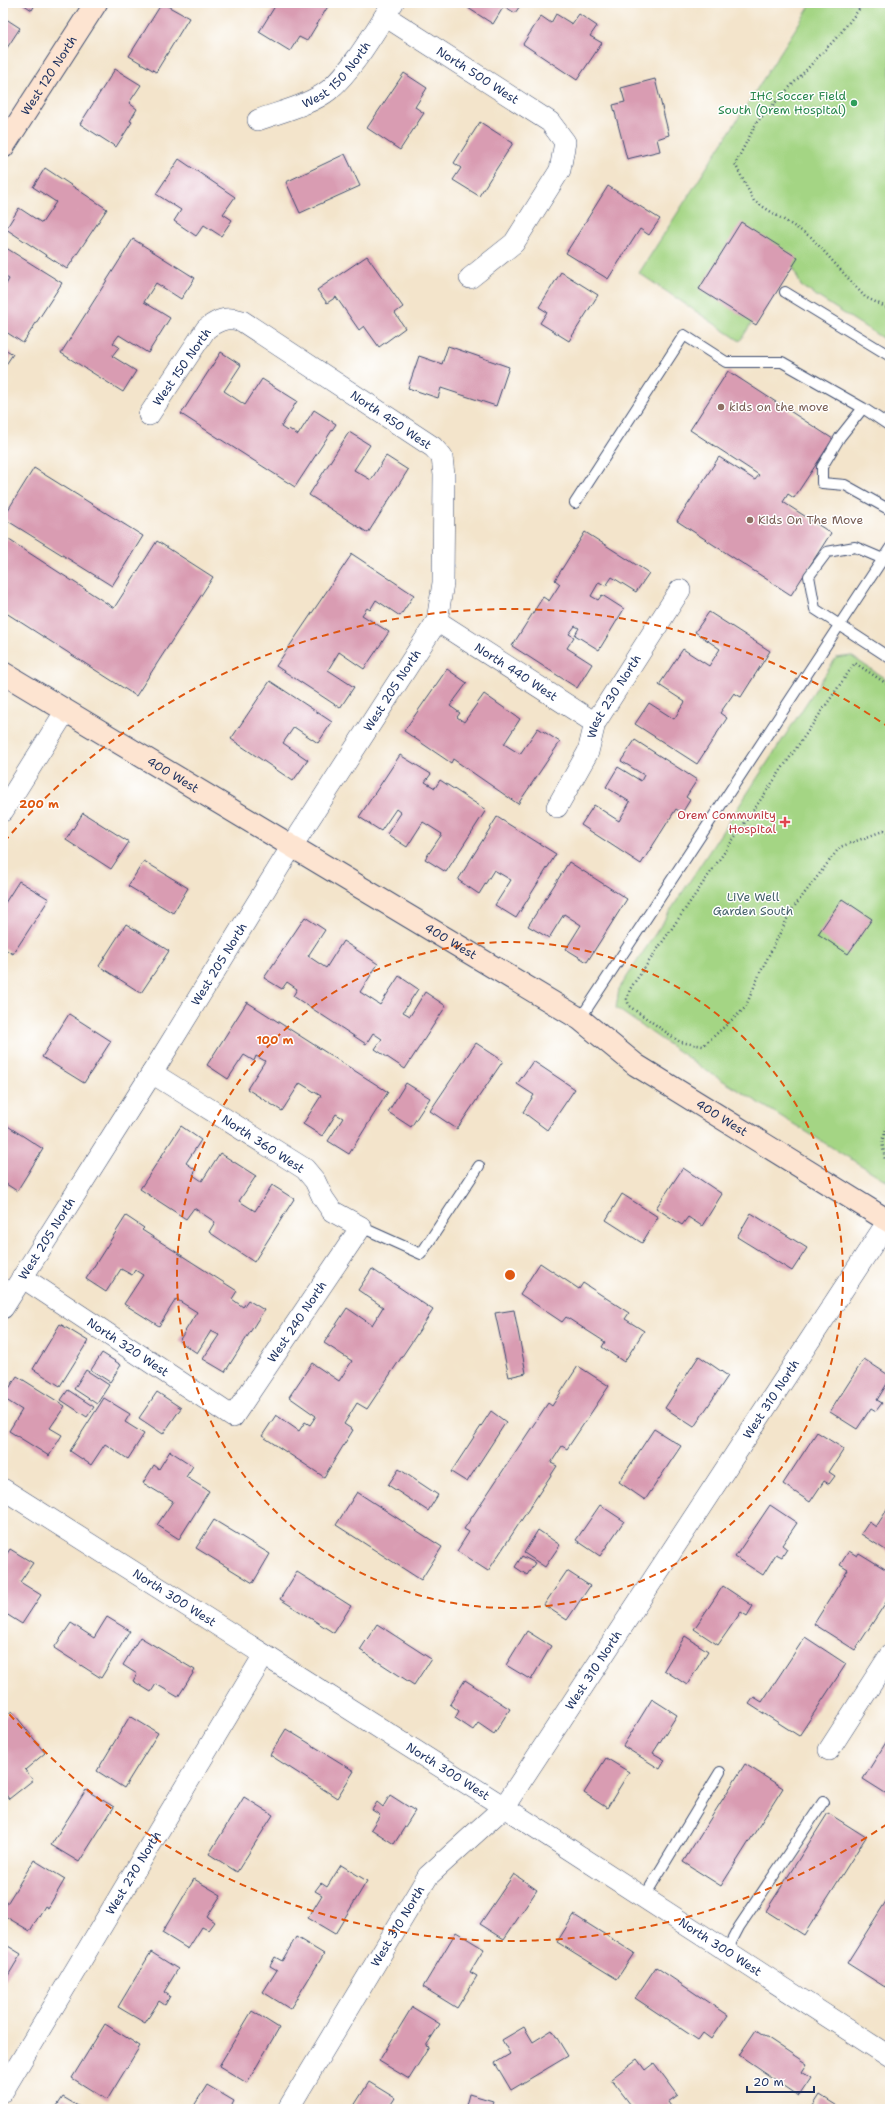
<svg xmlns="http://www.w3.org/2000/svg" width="893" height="2112" viewBox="0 0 893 2112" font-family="'Shantell Sans',sans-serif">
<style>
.green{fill:#a4d584;stroke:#608271}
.building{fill:#d99cb2}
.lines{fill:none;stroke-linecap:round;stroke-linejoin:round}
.lane-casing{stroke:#3b4a6e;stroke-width:12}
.street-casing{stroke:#3b4a6e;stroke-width:22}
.secondary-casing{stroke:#3b4a6e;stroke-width:24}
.path{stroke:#3b4a6e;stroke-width:2.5;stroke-dasharray:1 3;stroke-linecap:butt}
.lane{stroke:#fff;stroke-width:10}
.street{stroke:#fff;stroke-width:21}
.secondary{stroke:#fde4d1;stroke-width:22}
.ring{fill:none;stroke:#de5710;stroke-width:2;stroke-dasharray:7 5}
.leisure-dot{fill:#2e9e5b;stroke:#fff;stroke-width:1.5}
.education-dot{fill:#8d6e63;stroke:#fff;stroke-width:1.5}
.health-dot{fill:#e0444e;stroke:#fff;stroke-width:1.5}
.labels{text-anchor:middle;stroke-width:3;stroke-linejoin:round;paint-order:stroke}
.street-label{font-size:12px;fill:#1b2f5e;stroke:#fff}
.leisure-label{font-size:12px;fill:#27864d;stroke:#fff;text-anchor:end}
.education-label{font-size:12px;fill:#785e54;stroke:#fff;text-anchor:start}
.health-label{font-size:12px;fill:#be3a42;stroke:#fff;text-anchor:end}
.park-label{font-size:12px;fill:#446169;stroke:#fff}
.centre{fill:#de5710;stroke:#fff;stroke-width:2}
.ring-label{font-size:12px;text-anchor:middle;font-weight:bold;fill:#de5710;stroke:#fff;stroke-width:3;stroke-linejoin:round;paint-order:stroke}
</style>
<rect width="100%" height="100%" fill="#fff"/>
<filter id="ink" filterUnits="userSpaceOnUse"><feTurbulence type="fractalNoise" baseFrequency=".025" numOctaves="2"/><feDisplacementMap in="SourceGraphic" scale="8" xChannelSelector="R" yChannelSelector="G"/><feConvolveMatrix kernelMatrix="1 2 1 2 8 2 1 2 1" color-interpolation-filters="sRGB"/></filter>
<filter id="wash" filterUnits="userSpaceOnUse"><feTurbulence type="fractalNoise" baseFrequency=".012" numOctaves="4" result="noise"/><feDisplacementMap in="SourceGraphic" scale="16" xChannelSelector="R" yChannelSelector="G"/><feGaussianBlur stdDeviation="0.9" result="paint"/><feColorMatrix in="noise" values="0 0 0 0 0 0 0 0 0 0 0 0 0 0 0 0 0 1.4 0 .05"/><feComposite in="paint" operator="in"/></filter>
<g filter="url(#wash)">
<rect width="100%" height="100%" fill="#f3e4cb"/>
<path class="green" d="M812,3H890V343L801,286L791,262L740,341L639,273Z
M851,656L890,682V1183L707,1071L616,1008L619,989L836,658Z"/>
<g id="blocks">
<path class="building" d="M21,3H36L32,10Z
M162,3L189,18L156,72L129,56Z
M277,3H330L307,41L299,37L290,51L259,32Z
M472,3H522L515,13L504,6L493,24L468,8Z
M556,14L572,24L579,14L597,26L590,36L602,43L577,80L523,44L541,16L551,23Z
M3,17L20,28L3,54Z
M115,69L141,85L129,103L137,109L130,121L132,122L116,147L80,124Z
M404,73L427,88L415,107L424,113L400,150L367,128Z
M655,79L669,135L657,139L660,151L627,159L613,105L625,102L621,88Z
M480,122L513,143L479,196L453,180L461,168L454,163Z
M345,154L360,186L300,213L286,182Z
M179,159L235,197L223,214L232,220L221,236L204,225L196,236L174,221L181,210L156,194Z
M45,168L107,209L67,269L6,229L19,208L42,223L56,202L33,187Z
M608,186L660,219L649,235L640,229L608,279L566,253Z
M741,222L798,258L756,325L699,289Z
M133,239L195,278L181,299L156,283L144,302L170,318L148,353L119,335L113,343L119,347L112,356L136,371L123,392L61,353Z
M3,246L62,283L23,343L3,330V290L9,279L3,275Z
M367,256L403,307L395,313L405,328L379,347L364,326L359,330L336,297L327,303L317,290Z
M561,272L598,295L569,341L540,323L547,312L539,307Z
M448,346L509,367L496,406L441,388L438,398L408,388L419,356L442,364Z
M3,348L13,354L3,369Z
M221,352L241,365L224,391L245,405L262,379L297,401L281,427L287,431L289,429L298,435L314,410L336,424L295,487L181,414Z
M728,371L833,439L794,498L788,494L783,502L831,533L791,595L677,521L719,457L755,480L759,475L690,430Z
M349,432L370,445L354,470L371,480L386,456L408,470L368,533L309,495Z
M34,468L143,536L112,586L3,518Z
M585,532L649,573L636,592L612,577L606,586L599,582L591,596L598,600L602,595L624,609L599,650L575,635L579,628L575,626L569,634L574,637L567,648L592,664L577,688L512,646L543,597L549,601L560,584L555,580Z
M3,536L114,608L157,541L213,577L136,696L3,611Z
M352,554L414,595L400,616L376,600L370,610L367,608L362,615L389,632L364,669L339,652L328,670L354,687L340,708L276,666Z
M709,612L770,651L741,697L734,693L720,713L727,718L697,764L635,724L649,703L674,719L685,702L659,685L683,649L709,666L720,649L695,632Z
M447,669L467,683L450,706L460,713L457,717L464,722L484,694L520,719L504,744L520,754L538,728L560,742L518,804L453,759L451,763L404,731Z
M270,681L332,722L318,743L294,727L283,743L308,760L293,781L231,739Z
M635,740L697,780L686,797L690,800L682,813L676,809L641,864L581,825L594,805L619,821L630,802L606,787L618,767L641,781L644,775L621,761Z
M400,755L431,774L425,782L435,788L440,780L486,810L446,872L425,859L442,834L423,822L407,847L387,834L401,813L396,809L381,831L359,817Z
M83,813L129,842L111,869L66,840Z
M497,817L556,854L516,918L495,905L511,880L494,870L479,894L458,880Z
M144,861L188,888L173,913L128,886Z
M569,862L627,899L587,962L566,949L581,925L564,914L549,938L528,926Z
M19,881L49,899L13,954L3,948V906Z
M842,899L872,919L848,954L818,934Z
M305,917L325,930L308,956L326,968L343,941L378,964L360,992L380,1005L399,976L418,989L403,1012L410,1016L425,992L446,1006L405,1069L375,1049L382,1039L373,1033L366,1044L293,996L297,989L287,982L282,989L264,978Z
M126,924L169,951L141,993L99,966Z
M247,1002L388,1092L349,1154L328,1141L343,1118L336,1114L322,1136L303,1124L321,1096L300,1083L282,1111L247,1089L265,1061L256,1056L254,1061L244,1055L228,1079L207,1065Z
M69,1014L111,1041L84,1083L42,1057Z
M476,1043L503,1061L457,1129L430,1111Z
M533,1061L575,1089L547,1130L523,1112L534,1095L517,1084Z
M406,1083L430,1098L411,1127L388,1112Z
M3,1123L43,1149L17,1191L3,1182Z
M181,1126L201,1140L186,1163L196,1170L193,1175L202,1181L220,1153L256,1176L239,1201L255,1211L272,1185L294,1199L254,1262L209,1232L215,1222L194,1208L186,1219L140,1189Z
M683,1168L722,1194L702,1226L688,1217L682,1225L656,1208Z
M622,1194L658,1217L642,1243L606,1220Z
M751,1213L807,1248L792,1271L737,1237Z
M126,1216L144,1228L142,1230L237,1291L232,1299L243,1307L248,1300L264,1310L225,1372L203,1359L219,1335L211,1331L197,1353L179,1341L197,1312L176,1299L159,1326L124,1304L143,1275L135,1270L132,1275L121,1269L106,1292L86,1279Z
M540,1263L579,1289L583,1283L629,1313L625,1319L644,1331L624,1362L602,1347L605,1342L566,1317L562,1322L520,1294Z
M372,1269L433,1310L367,1409L357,1403L344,1424L353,1430L324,1477L262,1436L276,1415L299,1431L305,1422L310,1425L316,1416L289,1397L312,1363L339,1381L352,1361L324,1343L347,1308L372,1325L383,1307L358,1290Z
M514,1310L526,1373L509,1377L495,1313Z
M60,1324L88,1341L60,1386L33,1369Z
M102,1353L121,1365L110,1382L91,1370Z
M699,1356L728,1376L694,1427L665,1408Z
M864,1359L890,1376V1379L877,1400L882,1403L876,1411L871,1408L857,1429L830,1412Z
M578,1366L609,1386L567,1449L562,1446L551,1463L557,1466L488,1571L457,1551L469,1532L464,1529L548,1403L552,1406Z
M86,1370L109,1385L97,1404L74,1389Z
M17,1376L65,1406L50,1428L62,1435L49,1456L9,1431L22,1410L3,1398Z
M68,1390L94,1407L87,1417L61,1400Z
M157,1392L181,1408L163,1434L139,1418Z
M104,1398L130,1414L125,1422L144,1434L128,1459L105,1444L91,1465L70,1451Z
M491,1411L506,1422L467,1482L451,1472Z
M654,1429L681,1446L645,1500L619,1482Z
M817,1432L844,1449L829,1472L835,1476L829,1484L824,1481L810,1502L783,1484Z
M170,1451L193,1466L186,1477L209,1491L179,1539L157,1525L173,1501L143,1483L154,1465L159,1469Z
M399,1469L438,1495L428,1511L388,1485Z
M357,1492L442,1547L421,1580L336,1525Z
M600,1505L624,1521L600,1556L576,1540Z
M770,1505L797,1523L782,1545L787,1549L782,1557L776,1554L763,1575L735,1557Z
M890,1505V1553L861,1534L869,1522L876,1527Z
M214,1520L270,1554L253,1583L196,1548Z
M538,1530L560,1545L545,1567L524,1553Z
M10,1549L33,1563L20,1582L41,1595L22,1624L3,1612V1560Z
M849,1551L857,1556L859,1553L890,1572V1596L855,1650L814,1624L848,1570L840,1565Z
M522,1556L535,1563L527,1575L515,1567Z
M567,1571L590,1586L567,1620L544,1605Z
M297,1572L351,1606L334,1633L280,1599Z
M723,1586L753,1606L747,1616L741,1612L718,1645L694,1629Z
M107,1617L130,1631L101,1678L54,1648L71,1623L94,1638Z
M377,1624L431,1659L414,1685L360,1650Z
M527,1631L551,1646L531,1680L506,1665Z
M685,1636L708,1651L687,1685L664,1670Z
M140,1637L195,1670L178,1697L156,1684L151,1692L133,1681L137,1674L123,1665Z
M805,1637L846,1664L799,1736L749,1704L754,1697L762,1702Z
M465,1680L510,1709L494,1734L478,1723L473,1730L455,1718L459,1711L450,1704Z
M652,1699L677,1715L653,1753L665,1760L660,1769L623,1746Z
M12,1711L45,1753L25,1770L33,1780L9,1799L3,1791V1746L5,1744L3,1742V1718Z
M130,1716L158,1733L124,1788L97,1771Z
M286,1729L354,1771L337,1798L270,1755Z
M890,1736V1796L863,1779Z
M606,1758L629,1772L607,1808L584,1793Z
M745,1764L783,1788L721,1886L683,1862Z
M86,1790L114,1807L79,1862L51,1845Z
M390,1795L415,1811L394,1844L371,1829L380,1815L372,1810L377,1802L383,1807Z
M244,1797L273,1815L237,1872L209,1854Z
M828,1813L866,1837L804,1935L766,1911Z
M34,1860L65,1879L48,1908L45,1906L30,1931L3,1915V1910Z
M341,1865L367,1881L335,1934L308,1918L322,1895L315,1891L321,1883L327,1887Z
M514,1874L537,1890L504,1939L480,1924Z
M194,1879L221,1895L207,1917L214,1922L208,1930L202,1927L188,1949L162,1933Z
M890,1895V1979L885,1987L847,1963Z
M574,1915L634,1953L617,1979L557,1942Z
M456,1932L484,1949L470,1972L477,1976L457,2008L423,1987Z
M296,1937L324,1954L290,2009L263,1992L277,1970L270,1966L275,1957L282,1961Z
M3,1943L21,1954L3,1984Z
M151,1952L178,1969L164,1992L170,1996L165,2005L159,2001L145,2023L118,2007Z
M656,1967L727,2015L711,2039L703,2033L698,2040L635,1998Z
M412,2007L440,2024L426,2046L429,2047L409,2079L379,2061Z
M252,2011L279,2028L247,2083L219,2066Z
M105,2024L140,2046L107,2100L72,2078Z
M524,2027L533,2042L552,2030L568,2056L511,2090L495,2063L510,2054L502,2040Z
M756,2030L807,2064L802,2072L811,2078L799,2096L739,2055Z
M637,2059L645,2070L654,2063L678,2095L668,2102L673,2109H634L611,2079Z
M369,2082L395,2098L388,2109H352Z
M207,2085L234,2101L230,2109H192Z
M469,2094L493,2101L490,2109H465Z
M820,2095L842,2109H811Z
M63,2097L83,2109H55Z"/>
</g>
</g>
<g filter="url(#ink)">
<use href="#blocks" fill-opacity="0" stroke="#3b4a6e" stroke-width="1"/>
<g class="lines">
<g class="lane-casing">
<path id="lane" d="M785,292L890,356
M863,408L840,437L822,467V483L845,485L890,510
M575,503L684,335L726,362H782L863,408L890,426
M883,559L855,547L827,552L809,576L815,609L890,658
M580,1019L890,548
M361,1227L421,1254L479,1166
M643,1899L720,1772
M726,1952L739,1927L823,1802"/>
</g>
<g class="street-casing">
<g id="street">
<path id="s1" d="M385,16L550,122L565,142L560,170L514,243L470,278"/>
<path id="s2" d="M258,120C280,112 310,105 329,90C355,67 374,32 393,3"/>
<path id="s3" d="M437,621L595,723"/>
<path id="s4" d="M557,807L588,752L595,723L680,590"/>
<path d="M3,811L65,712"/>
<path id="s5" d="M22,1277L233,1417L361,1227L332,1211L323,1198L315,1181L305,1169L152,1073"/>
<path id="s6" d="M3,1308L152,1073L292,846L437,621L443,583L444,475L442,457L433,447L242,321C227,316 218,320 206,329L149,415"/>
<path id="s7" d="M3,1489L504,1807L890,2057"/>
<path d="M829,1750L890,1655"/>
<path id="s8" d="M3,2091L264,1655"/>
<path id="s9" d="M288,2109L428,1876L504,1807L888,1221"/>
</g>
</g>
<g class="secondary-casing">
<g id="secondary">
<path id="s10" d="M3,147L96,3"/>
<path id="s11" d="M3,673L580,1019L636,1065L890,1222"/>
</g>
</g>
<path class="path" d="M864,3L839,35L757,122L735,164L754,201L811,237L865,297L890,309
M890,686L855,663L630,989L627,999L629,1006L680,1042L703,1046L745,1008L760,973L791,911L840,847L883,831L890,834
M890,1119L882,1141L885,1160L890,1164"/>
<use href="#lane" class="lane"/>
<use href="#street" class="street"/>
<use href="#secondary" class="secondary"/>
</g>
</g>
<g class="ring">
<circle cx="510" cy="1275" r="333"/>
<path d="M887 1824A666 666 0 0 1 4 1708M4 842A666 666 0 0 1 887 726"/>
</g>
<circle class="leisure-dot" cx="854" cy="103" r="4"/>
<g class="education-dot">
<circle cx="721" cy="407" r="4"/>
<circle cx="750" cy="520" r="4"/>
</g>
<path class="health-dot" d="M783 816h4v4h4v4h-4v4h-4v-4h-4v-4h4z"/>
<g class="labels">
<g class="street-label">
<text dy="4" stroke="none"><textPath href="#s2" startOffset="93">West 150 North</textPath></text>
<text dy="4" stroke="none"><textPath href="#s10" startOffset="85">West 120 North</textPath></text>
<text dy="4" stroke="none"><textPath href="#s1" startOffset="110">North 500 West</textPath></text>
<text transform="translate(182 367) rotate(-55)" y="4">West 150 North</text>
<text transform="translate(391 420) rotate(34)" y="4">North 450 West</text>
<text dy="4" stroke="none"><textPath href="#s3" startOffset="94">North 440 West</textPath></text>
<text dy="4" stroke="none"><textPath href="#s6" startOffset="730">West 205 North</textPath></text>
<text dy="4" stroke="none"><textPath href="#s4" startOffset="125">West 230 North</textPath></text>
<text dy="4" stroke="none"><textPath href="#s11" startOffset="198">400 West</textPath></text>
<text dy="4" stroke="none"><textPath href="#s11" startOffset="522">400 West</textPath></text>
<text dy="4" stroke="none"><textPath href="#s6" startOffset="406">West 205 North</textPath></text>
<text dy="4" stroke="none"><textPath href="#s11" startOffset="846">400 West</textPath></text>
<text transform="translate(263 1144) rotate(33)" y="4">North 360 West</text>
<text dy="4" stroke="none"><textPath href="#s6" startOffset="82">West 205 North</textPath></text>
<text dy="4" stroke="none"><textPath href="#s5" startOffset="368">West 240 North</textPath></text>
<text dy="4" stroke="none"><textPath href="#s5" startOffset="127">North 320 West</textPath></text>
<text dy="4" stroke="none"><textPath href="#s9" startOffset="862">West 310 North</textPath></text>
<text dy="4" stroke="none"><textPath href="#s7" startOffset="203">North 300 West</textPath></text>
<text dy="4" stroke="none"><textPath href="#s9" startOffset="538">West 310 North</textPath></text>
<text dy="4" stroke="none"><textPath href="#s7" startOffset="527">North 300 West</textPath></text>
<text dy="4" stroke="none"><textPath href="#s8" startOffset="254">West 270 North</textPath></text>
<text dy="4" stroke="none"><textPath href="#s9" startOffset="213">West 310 North</textPath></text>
<text dy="4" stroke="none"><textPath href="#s7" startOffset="851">North 300 West</textPath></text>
</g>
<g class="leisure-label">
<text x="846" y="100">IHC Soccer Field<tspan x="846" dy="14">South (Orem Hospital)</tspan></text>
</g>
<g class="education-label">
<text x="729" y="411">kids on the move</text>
<text x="758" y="524">Kids On The Move</text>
</g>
<g class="health-label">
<text x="776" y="819">Orem Community<tspan x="776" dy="14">Hospital</tspan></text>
</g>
<g class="park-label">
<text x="753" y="901">LiVe Well<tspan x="753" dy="14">Garden South</tspan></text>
</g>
</g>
<circle cx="510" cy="1275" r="6" class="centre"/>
<g class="ring-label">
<text x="39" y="808">200 m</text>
<text x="275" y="1044">100 m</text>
</g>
<rect width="893" height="2112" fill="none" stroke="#fff" stroke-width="16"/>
<path d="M747 2086v6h67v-6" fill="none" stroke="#1b2f5e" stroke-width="2"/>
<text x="753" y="2086" font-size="12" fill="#1b2f5e" stroke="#ffffff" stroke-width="3" paint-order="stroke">20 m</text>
</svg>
